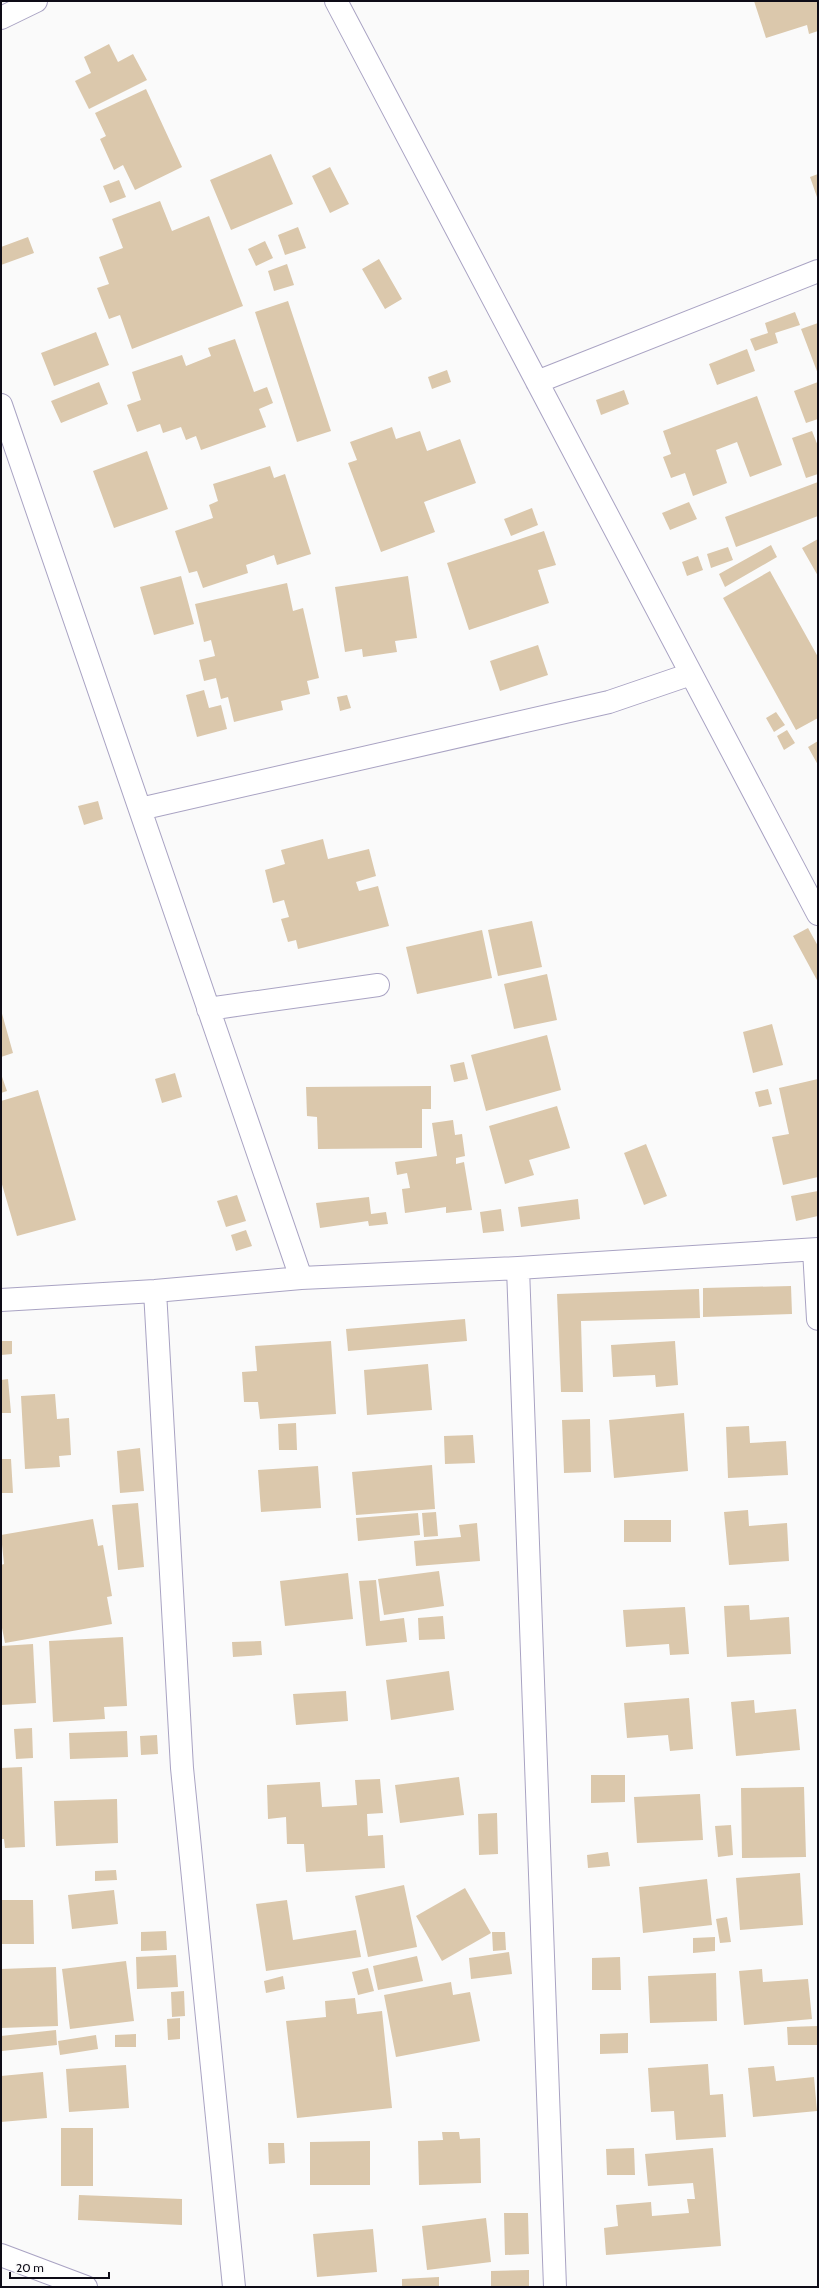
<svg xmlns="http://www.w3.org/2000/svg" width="819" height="2288" viewBox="0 0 819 2288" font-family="Cabin,sans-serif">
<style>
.building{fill:#dbc8ac}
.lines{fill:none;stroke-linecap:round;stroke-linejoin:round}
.minor-casing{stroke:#a9a3c3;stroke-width:24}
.minor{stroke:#fff;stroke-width:22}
</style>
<rect width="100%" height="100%" fill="#fafafa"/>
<path class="building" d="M754,1H818V31L809,34L807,25L766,38Z
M109,44L118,62L133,54L147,80L89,109L75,81L91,73L84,57Z
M146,89L182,167L135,190L123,165L114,170L100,139L106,136L95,113Z
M271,154L293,204L231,230L210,180Z
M330,167L349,204L330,213L312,176Z
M818,174V200L810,177Z
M119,180L126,197L110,203L103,186Z
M160,201L172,231L209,216L243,306L132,349L120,315L109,319L97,288L109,284L99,257L123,248L112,219Z
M298,227L306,248L285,255L278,235Z
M28,237L34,253L1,265V247Z
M265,241L273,258L256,266L248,249Z
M379,259L402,299L385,309L362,269Z
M287,264L294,285L274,291L268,271Z
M288,301L331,431L297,442L255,312Z
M795,312L800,325L775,333L778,343L755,351L750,339L768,333L765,323Z
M818,323V374L801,329Z
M96,332L109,365L54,386L41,353Z
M235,339L254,392L267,387L273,403L259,409L266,427L201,450L196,436L186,440L181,427L163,433L160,424L137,432L127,405L141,400L132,372L182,355L186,366L211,356L208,348Z
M747,349L755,371L717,385L709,364Z
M447,370L451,382L432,389L428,377Z
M99,382L108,404L61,423L51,401Z
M818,382V419L806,423L794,391Z
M624,390L629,404L601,415L596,400Z
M757,396L782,465L750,477L737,442L716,450L727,483L693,496L685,473L671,478L663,457L671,454L663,431Z
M392,427L396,439L420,431L427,451L460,439L476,483L424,502L435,532L381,552L348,463L357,460L350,442Z
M812,431L818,446V474L806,478L792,438Z
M147,451L168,509L114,528L93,471Z
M270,466L274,478L285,474L311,554L277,565L274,555L246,565L248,573L203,588L197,571L189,573L175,531L213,518L209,505L218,501L213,484Z
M818,482V516L736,547L725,517Z
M689,502L697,519L670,530L662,513Z
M532,508L538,525L511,536L504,519Z
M544,531L556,565L538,570L549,603L469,630L447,563Z
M818,539V576L802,548Z
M771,545L777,557L725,587L719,574Z
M728,547L733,560L711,568L707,554Z
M698,556L703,570L687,576L682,562Z
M770,571L818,657V718L796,730L723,598Z
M181,576L194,624L154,635L140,587Z
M408,576L417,638L395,641L397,652L363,657L362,649L345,652L335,587Z
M287,583L293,611L303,608L319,678L307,681L310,694L281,701L283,710L234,722L228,697L221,699L216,678L204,681L199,660L215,656L211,640L204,642L195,604Z
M538,645L548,675L500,691L490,661Z
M204,690L209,708L221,705L227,729L197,737L186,695Z
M347,695L351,708L340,711L337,697Z
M776,712L785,725L774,732L766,718Z
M787,730L795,743L784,750L777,736Z
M818,741V765L808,747Z
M98,801L103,819L84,825L78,806Z
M323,839L328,859L369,849L376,876L356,882L359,891L378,886L389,926L298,949L296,940L288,942L281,919L289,917L284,900L273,903L265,870L285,864L281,850Z
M532,921L542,967L498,976L488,930Z
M808,928L818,946V982L793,936Z
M482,930L492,978L417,994L406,947Z
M547,974L557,1020L514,1029L504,984Z
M1,1010L13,1053L1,1057Z
M772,1024L783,1065L753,1073L743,1032Z
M547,1035L561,1090L486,1111L471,1055Z
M464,1062L468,1079L454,1082L450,1065Z
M175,1073L182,1097L162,1103L155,1079Z
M1,1074L7,1091L1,1093Z
M818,1079V1177L783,1185L772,1137L789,1134L779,1088Z
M431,1086V1109H422V1148L318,1149L317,1117L307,1116L306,1087Z
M768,1089L772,1104L759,1107L755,1092Z
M38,1090L76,1220L17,1236L1,1181V1101Z
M557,1106L570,1148L529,1160L534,1175L505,1184L489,1126Z
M453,1120L455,1135L462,1134L465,1156L456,1158V1164L464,1162L472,1210L446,1213V1207L405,1213L402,1189L410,1188L407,1173L397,1175L395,1162L437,1156L432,1123Z
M646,1144L667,1196L644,1205L624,1153Z
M818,1191V1216L796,1221L791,1196Z
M237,1195L246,1221L226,1227L217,1201Z
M369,1197L371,1214L386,1212L388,1224L369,1226L368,1221L320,1228L316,1203Z
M578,1199L580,1219L521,1227L518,1207Z
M501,1209L504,1231L483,1233L480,1212Z
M246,1230L252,1246L236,1251L231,1235Z
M791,1286L792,1314L703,1317V1288Z
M699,1289L700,1318L581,1321L583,1392H561L557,1294Z
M465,1319L467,1341L348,1351L346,1329Z
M1,1341H12V1354L1,1355Z
M331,1341L336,1414L260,1419L258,1402H244L242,1372L257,1371L255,1346Z
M675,1341L678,1385L656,1387L655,1375L613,1377L611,1345Z
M428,1364L432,1410L367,1415L364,1370Z
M8,1379L11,1413H1V1380Z
M55,1394L57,1419L69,1418L71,1455L59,1456L60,1467L25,1469L21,1396Z
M684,1413L688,1471L614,1478L609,1420Z
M590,1419L591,1472L564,1473L562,1420Z
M296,1423L297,1450H279L278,1424Z
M749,1426L750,1443L786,1441L788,1475L728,1478L726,1427Z
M473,1435L475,1463L445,1464L444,1436Z
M140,1448L144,1491L120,1493L117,1451Z
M1,1459H11L13,1493H1Z
M432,1465L435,1509L356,1515L352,1472Z
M318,1466L321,1508L261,1512L258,1470Z
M138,1503L144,1567L118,1570L112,1505Z
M748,1510L749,1526L787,1523L789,1561L729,1565L724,1512Z
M436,1512L438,1536L424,1537L422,1513Z
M418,1513L420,1535L358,1541L356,1518Z
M93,1519L98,1546L103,1545L112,1596L107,1597L112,1624L5,1643L1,1623V1565L4,1564L1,1535Z
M624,1520H671V1542H624Z
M477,1523L480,1561L416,1566L414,1541L461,1537L459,1525Z
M439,1571L444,1606L384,1615L378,1579Z
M348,1573L353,1619L285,1626L280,1581Z
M376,1580L380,1621L404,1618L407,1642L366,1646L359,1581Z
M749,1605L750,1620L789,1617L791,1654L727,1657L724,1606Z
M685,1607L689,1654L670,1655L669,1644L626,1647L623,1610Z
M443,1616L445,1639L419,1640L418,1618Z
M123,1637L127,1706L104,1707L105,1719L53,1722L49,1641Z
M261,1641L262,1655L233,1657L232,1642Z
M33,1644L36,1703L1,1705V1646Z
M449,1671L454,1710L391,1720L386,1680Z
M346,1691L348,1721L296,1725L293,1694Z
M689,1698L693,1749L670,1751L668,1735L627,1738L624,1703Z
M754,1700L755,1713L796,1709L800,1750L736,1756L731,1702Z
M32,1728L33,1758L16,1759L14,1729Z
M127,1731L128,1757L70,1759L69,1733Z
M157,1735L158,1754L141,1755L140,1736Z
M22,1767L25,1847L5,1848L4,1839H1V1768Z
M591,1775H625V1802L591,1803Z
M459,1777L464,1815L400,1823L395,1785Z
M380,1779L383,1813L367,1814L368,1836L383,1835L385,1868L306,1872L304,1844H287L286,1817L268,1819L267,1785L320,1782L322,1807L357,1805L355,1780Z
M804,1787L806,1857L742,1858L741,1788Z
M700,1794L703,1840L637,1843L634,1797Z
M117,1799L118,1843L56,1846L54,1801Z
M497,1813L498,1854L479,1855L478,1814Z
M731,1825L733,1855L718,1857L715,1826Z
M608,1852L610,1866L588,1868L587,1855Z
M116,1870L117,1880L95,1881V1871Z
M800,1873L803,1925L740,1930L736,1878Z
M707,1879L712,1925L643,1933L639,1887Z
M404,1885L417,1947L368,1957L355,1896Z
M465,1888L491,1933L442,1961L416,1916Z
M114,1890L118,1924L72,1929L68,1895Z
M1,1900H33L34,1944H1Z
M287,1900L293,1940L356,1930L361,1957L266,1971L256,1904Z
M727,1917L731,1942L720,1943L716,1919Z
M166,1931L167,1950L141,1951V1932Z
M492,1932H505L506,1950L493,1951Z
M715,1937V1951L693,1953V1938Z
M509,1952L512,1974L471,1979L469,1958Z
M176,1955L178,1987L137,1989L136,1957Z
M417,1956L423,1981L378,1990L373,1966Z
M620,1957L621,1990H592V1958Z
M126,1961L134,2021L70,2029L62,1969Z
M56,1967L58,2026L1,2028V1969Z
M368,1968L374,1991L358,1995L352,1972Z
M762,1969L763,1982L808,1979L812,2019L744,2025L739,1971Z
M716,1973L717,2021L650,2023L648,1976Z
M283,1976L285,1989L266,1993L264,1981Z
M451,1982L453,1995L470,1992L480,2041L396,2057L384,1995Z
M184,1991L185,2016L172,2017L171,1992Z
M355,1998L357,2014L382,2011L392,2108L297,2118L286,2021L326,2017L325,2001Z
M180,2018V2039L168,2040L167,2019Z
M818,2026V2045H788L787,2027Z
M56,2030L57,2045L2,2051L1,2036Z
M628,2033V2053L600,2054V2034Z
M136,2034V2047H115V2035Z
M96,2035L98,2049L60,2055L58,2041Z
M708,2064L710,2095L723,2094L726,2137L676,2140L674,2111L651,2112L648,2068Z
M126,2065L129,2108L69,2112L66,2069Z
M774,2066L776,2081L814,2077L817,2111L753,2117L748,2068Z
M43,2072L47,2118L1,2122V2076Z
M61,2128H93V2186H61Z
M442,2132H459L460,2139L480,2138L481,2183L419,2185L418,2141L443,2140Z
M370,2141V2185H310V2142Z
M268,2143H284L285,2163L269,2164Z
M634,2148L635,2175H607L606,2149Z
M713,2148L721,2246L606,2255L604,2228L618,2226L616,2205L651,2202L652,2216L689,2213L687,2199H695L693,2183L648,2186L645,2154Z
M79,2195L182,2199V2225L78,2220Z
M504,2213H528L529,2254L505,2255Z
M486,2218L491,2262L427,2270L422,2226Z
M373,2229L377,2272L317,2277L313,2234Z
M529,2270V2287H491V2271Z
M439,2277V2287H402V2279Z"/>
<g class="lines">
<g class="minor-casing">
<path id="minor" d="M336,1L818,914
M1,18L36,1
M537,382L818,271
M1,405L301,1278
M140,809L609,702L691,674
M208,1009L378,985
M814,1250L818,1319
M518,1268L555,2287
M155,1291L182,1768L234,2287
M1,1300L155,1291L301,1278L518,1268L818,1249
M1,2255L86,2287"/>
</g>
<use href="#minor" class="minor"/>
</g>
<rect width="819" height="2288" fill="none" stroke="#0e0c17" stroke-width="4"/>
<path d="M10 2272v6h99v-6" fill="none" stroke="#0e0c17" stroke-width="2"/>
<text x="16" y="2272" font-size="12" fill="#0e0c17" stroke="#fafafa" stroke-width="3" paint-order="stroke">20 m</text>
</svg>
